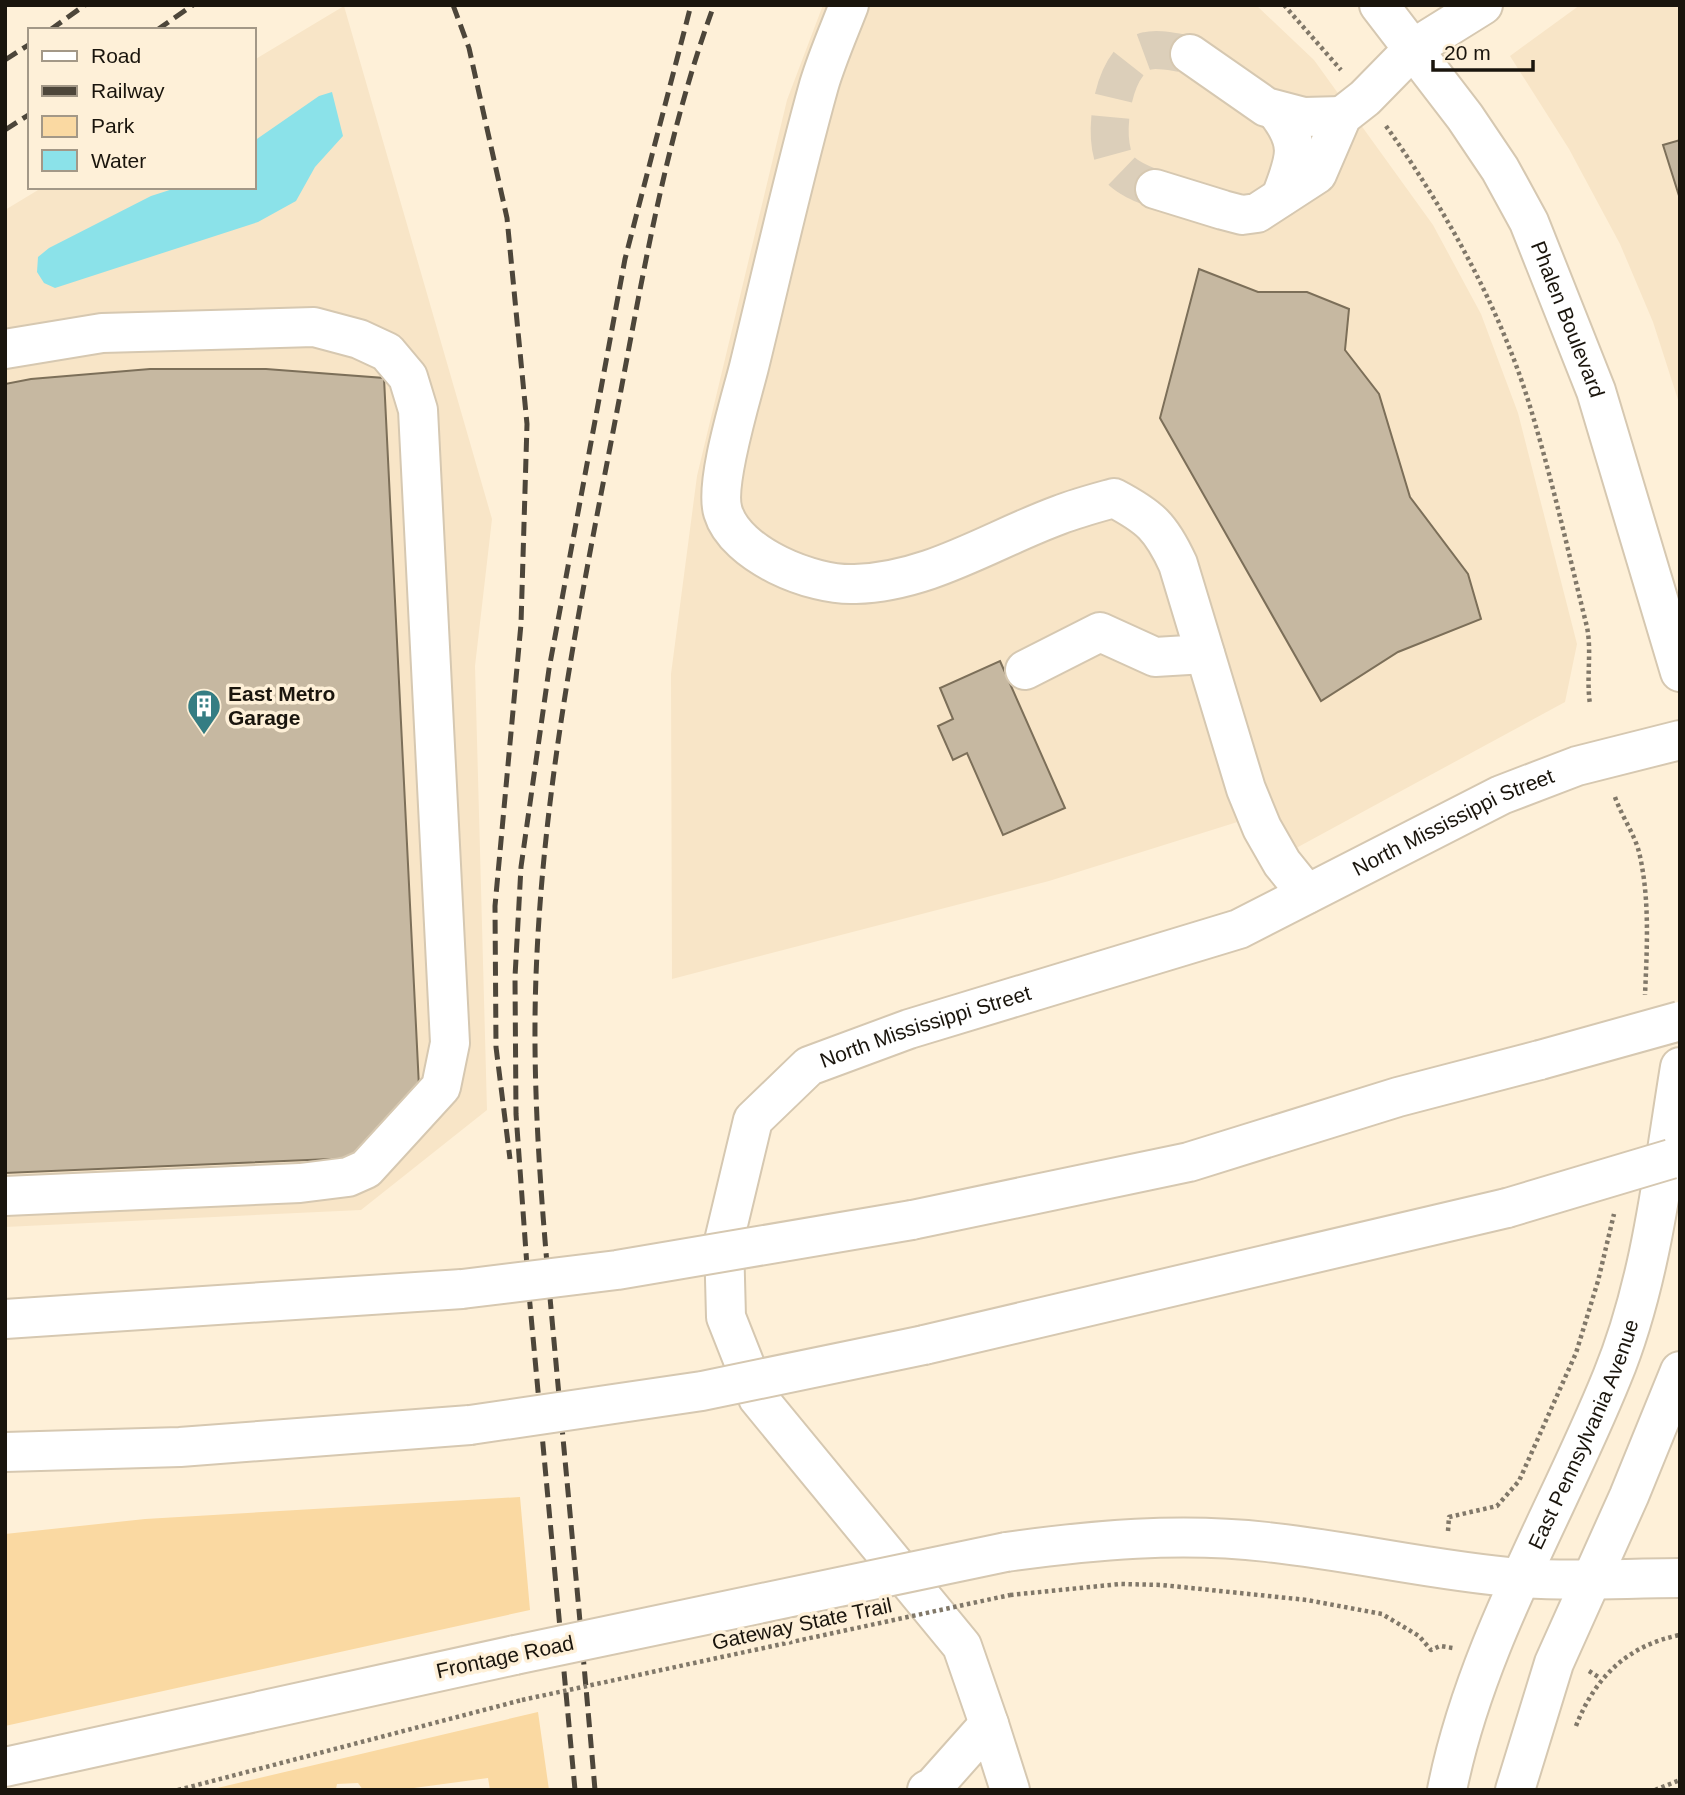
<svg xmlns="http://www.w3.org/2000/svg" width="1685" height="1795" viewBox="0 0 1685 1795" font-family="Helvetica,sans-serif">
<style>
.built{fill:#f8e5c7}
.green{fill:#fad9a2}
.water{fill:#8be2e9}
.building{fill:#c6b8a1;stroke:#7c6f59;stroke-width:2}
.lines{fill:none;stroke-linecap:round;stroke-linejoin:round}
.minor-tunnel{stroke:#dccfba;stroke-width:38;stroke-dasharray:38 19;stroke-linecap:butt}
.minor-casing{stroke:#d6c8b1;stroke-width:42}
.major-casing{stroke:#d6c8b1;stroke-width:42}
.highway-casing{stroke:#d6c8b1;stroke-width:42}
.path{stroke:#817869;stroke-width:4.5;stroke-dasharray:3.5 3.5;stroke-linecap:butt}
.minor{stroke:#fff;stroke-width:38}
.major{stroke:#fff;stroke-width:38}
.highway{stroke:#fff;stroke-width:38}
.rail{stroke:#4d463a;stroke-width:5;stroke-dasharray:14 7;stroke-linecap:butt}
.minor-bridge-casing{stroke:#d6c8b1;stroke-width:42;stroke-linecap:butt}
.highway-bridge-casing{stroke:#d6c8b1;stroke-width:42;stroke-linecap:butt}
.path-bridge{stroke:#817869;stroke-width:4.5;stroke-dasharray:3.5 3.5;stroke-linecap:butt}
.minor-bridge{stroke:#fff;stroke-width:38}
.highway-bridge{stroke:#fff;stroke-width:38}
.labels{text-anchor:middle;stroke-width:7;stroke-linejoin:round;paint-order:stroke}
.street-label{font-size:21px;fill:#1a150d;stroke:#fef0d8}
.poi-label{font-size:21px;font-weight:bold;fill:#1a150d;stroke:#fef0d8;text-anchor:start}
</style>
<rect width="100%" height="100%" fill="#fef0d8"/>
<path class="built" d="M823,5H1256L1314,60L1433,225L1481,314L1518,413L1577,644L1565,702L1263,866L1247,819L1049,881L672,979L671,674L697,476L787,100Z
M1580,5H1680V406L1653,322L1620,244L1569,149L1510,56Z
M344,6L492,519L475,666L487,1110L361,1210L5,1227V210L43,187H254V60Z"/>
<path class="green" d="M520,1497L530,1610L5,1726V1534L145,1519Z
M538,1712L549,1790H490L488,1778L399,1790H363L358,1783L337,1784L336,1789L321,1790H209Z"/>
<path class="water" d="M332,92L343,136L315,167L296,201L258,222L55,288L44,283L37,272L38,257L49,248L151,196L179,187H254V141L319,96Z"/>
<path class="building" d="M1680,140V199L1663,145Z
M1199,269L1258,292H1307L1349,309L1345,350L1379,394L1410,497L1468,574L1481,619L1398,652L1321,701L1160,418Z
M150,369H266L384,378L419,1087L355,1158L5,1173V384L31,379Z
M1000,661L1065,808L1003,835L967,753L953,760L938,726L953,719L940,688Z"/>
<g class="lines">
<path class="minor-tunnel" d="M1155,189C1143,184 1126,178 1118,167C1100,141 1112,58 1147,51C1159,48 1177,53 1190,54"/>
<g class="minor-casing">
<g id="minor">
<path d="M849,5C839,31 827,58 819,85C793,178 772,273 749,367C741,399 714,484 723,512C736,555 812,586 855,584C929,582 991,540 1059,515C1077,508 1096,503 1114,498C1150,517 1161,527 1178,564L1246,789L1262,828L1282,863L1307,894"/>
<path d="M1190,54L1266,107L1304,117L1342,116"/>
<path d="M1276,111C1303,145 1295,159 1281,197"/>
<path d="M1155,189L1223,210L1242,215L1257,213L1317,174L1342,116L1365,98L1414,48L1483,5"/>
<path d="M5,349L102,333L314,327L359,339L387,352L408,377L418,410L450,1043L441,1087L366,1169L348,1177L300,1183L5,1196"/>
<path d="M1025,670L1100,632L1155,657L1205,654"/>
<path d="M1006,1552C1093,1540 1179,1532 1267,1542C1352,1551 1434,1571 1520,1578C1572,1582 1627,1578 1680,1578"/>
<path id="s1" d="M989,1724L962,1646L758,1398L726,1317L724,1241L753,1120L809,1066L909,1029L1239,929L1501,795L1577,766L1680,740"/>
<path d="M5,1767L515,1655"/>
<path d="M927,1790L933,1787L989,1724L1010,1790"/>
</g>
</g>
<g class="major-casing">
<g id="major">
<path id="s2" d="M1379,5L1465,117L1500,169L1529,222L1596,391L1680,672"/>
<path id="s3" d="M1447,1790C1476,1644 1557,1513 1612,1377C1652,1280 1663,1170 1680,1067"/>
<path d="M1515,1790L1554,1663L1629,1496L1680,1371"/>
</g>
</g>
<g class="highway-casing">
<path id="highway" d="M912,1220L1189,1162L1398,1097L1540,1060
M5,1319L462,1289
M924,1345L1507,1208
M5,1452L180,1447L470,1425"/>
</g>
<path class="path" d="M1284,5L1341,70
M1386,126C1445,209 1497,302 1528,400C1551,474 1568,551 1587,627C1592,653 1586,677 1590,704
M1615,797C1622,817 1634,833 1639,852C1650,898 1647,948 1645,995
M1448,1531L1449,1517L1497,1506L1519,1481L1576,1353L1598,1281L1614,1214
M1010,1595L1120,1584L1162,1585L1307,1600L1382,1614L1419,1636L1431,1650L1440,1646L1453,1648
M1589,1671L1600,1678
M1576,1726C1595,1677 1628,1645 1680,1635
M178,1790L522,1700
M1655,1790L1680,1780"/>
<use href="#minor" class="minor"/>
<use href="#major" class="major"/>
<use href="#highway" class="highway"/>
<path class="rail" d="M453,5L469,48L507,218L527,424L521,624L495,906L496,1047L510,1159
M50,30L85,5
M157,30L193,5
M5,60L30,44
M5,130L30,114
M575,1790L529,1294L516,1114L515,977L521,867L549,669L625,259L691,5
M595,1790C583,1651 570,1513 557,1374C545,1242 531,1108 536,976C543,784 581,599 617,411C643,275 666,136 714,5"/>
<g class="minor-bridge-casing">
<path id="minor-bridge" d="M515,1655L1006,1552"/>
</g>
<g class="highway-bridge-casing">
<path id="highway-bridge" d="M1540,1060L1680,1021
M1507,1208L1671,1159
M462,1289L617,1270L912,1220
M470,1425L702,1391L924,1345"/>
</g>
<path class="path-bridge" d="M522,1700L1010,1595"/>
<use href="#minor-bridge" class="minor-bridge"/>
<use href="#highway-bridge" class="highway-bridge"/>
</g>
<defs>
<g id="building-pin" transform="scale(1.75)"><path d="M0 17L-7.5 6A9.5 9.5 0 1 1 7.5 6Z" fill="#357d83" stroke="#fef0d8"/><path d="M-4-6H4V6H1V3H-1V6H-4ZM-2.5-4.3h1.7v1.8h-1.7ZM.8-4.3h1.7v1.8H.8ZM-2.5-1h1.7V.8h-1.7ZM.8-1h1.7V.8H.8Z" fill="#fff"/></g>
</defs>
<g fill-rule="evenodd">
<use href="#building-pin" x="204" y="706"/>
</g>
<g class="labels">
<g class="street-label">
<text dy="7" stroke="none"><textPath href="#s2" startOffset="369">Phalen Boulevard</textPath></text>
<text dy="7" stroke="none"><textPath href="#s1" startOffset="1460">North Mississippi Street</textPath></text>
<text dy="7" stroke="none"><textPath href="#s1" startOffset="892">North Mississippi Street</textPath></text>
<text dy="7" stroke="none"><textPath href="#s3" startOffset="382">East Pennsylvania Avenue</textPath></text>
<text transform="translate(802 1624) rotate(-12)" y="7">Gateway State Trail</text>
<text transform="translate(505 1657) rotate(-12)" y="7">Frontage Road</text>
</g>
<g class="poi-label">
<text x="228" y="701">East Metro<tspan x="228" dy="24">Garage</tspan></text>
</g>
</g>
<rect width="1685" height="1795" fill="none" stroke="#1a150d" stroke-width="14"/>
<rect x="28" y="28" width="228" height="161" fill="#fef0d8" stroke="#a39887" stroke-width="2"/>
<rect x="42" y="51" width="35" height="10" fill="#ffffff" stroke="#a39887" stroke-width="2"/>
<text x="91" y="63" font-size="21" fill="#1a150d">Road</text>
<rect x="42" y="86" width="35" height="10" fill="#4d463a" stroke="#a39887" stroke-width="2"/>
<text x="91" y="98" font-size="21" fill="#1a150d">Railway</text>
<rect x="42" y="116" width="35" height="21" fill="#fad9a2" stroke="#a39887" stroke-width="2"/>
<text x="91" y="133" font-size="21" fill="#1a150d">Park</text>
<rect x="42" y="150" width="35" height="21" fill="#8be2e9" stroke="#a39887" stroke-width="2"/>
<text x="91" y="168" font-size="21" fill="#1a150d">Water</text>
<path d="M1433 60v10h100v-10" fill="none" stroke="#1a150d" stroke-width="3.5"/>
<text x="1444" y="60" font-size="21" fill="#1a150d" stroke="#fef0d8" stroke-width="5" paint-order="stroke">20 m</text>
</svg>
